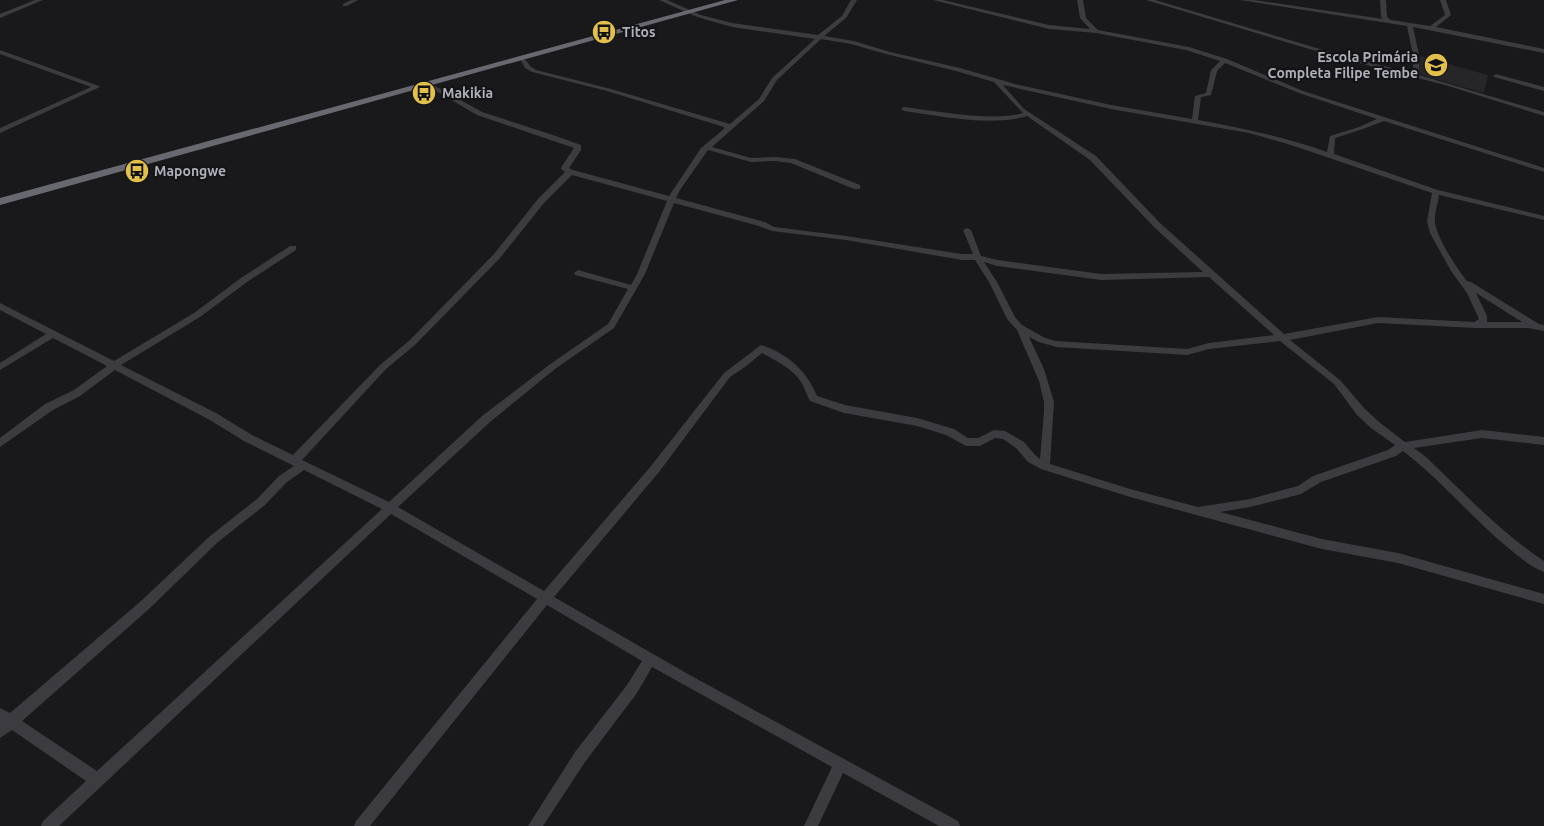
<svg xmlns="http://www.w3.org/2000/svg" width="1544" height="826" viewBox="0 0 1544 826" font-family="Ubuntu,sans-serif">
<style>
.built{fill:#262528}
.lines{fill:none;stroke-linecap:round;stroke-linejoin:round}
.minor{fill:#3b3b40;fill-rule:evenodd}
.highway{fill:#676870;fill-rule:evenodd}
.labels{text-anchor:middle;stroke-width:4.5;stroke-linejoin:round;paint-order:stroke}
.far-poi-label{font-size:14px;font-weight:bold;fill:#adafb9;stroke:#141416;text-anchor:start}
</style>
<rect width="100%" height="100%" fill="#19191b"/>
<path class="built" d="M1420,56L1488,75L1484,93L1418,74Z"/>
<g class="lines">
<path class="minor" d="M35,0H43L0,18V14Z
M351,0H358L347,6H343V4Z
M659,0H667L701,15L732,23L818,35L842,16L851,0H857L846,18L824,36L854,41L890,52L960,68L1015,84L1111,105L1192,119L1195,96L1206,93L1211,70L1220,61L1186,50L1096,33L1049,29L933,0H943L1049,25L1090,29L1080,18L1077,0H1083L1086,18L1098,30L1189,47L1227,59L1303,91L1544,168V172L1384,121L1363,129L1335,138L1334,154L1438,190L1544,216V220L1439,195C1438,204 1434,214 1435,223C1438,240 1456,267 1467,281L1471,282L1539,324L1544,325V331L1528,328H1476L1378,323L1290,340L1340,380L1365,409L1379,422L1405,442L1482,430L1544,437V445L1482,438L1414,448L1426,457C1464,493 1500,532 1544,561V572C1530,567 1517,555 1506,546C1470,516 1440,479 1403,451L1396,456L1321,482L1301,494L1250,507L1220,512L1322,539L1398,553L1544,594V604L1398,563L1322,549L1130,497L1041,469L1028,462L1016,448L1003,439L995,438L980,446H966L946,435L917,426L844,413L810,401C806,394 805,388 801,382C792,368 776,361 762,353L745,367L730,377L659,472L554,597L688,674L958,821L960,826H939L843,773L818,826H804L832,767L652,667L637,693L585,762L543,826H528L575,752L627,685L642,661L547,605L370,826H354L356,821L537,599L391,514L59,826H41L43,821L86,781L12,730L0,738V708L10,713L141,601L210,536L257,499L279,476L294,466L244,441L208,419L115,370L80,396L53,410L0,447V438L45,404L74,390L107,366L53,338L0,370V363L46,334L0,310V303L114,361L194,313L241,278L290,246H296V250L247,282L200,317L121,365L216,413L252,435L293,455L380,365L410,340L494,254L538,199L565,172L561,169L562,166L574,148L477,115L431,88V86H435L482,112L553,135L581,145V150L569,168L573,170L669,196L701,148L724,129V127L607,91L532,72L525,68L521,61L522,60H526L530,66L536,70L611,89L730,124L759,99L772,78L815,39L732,27L697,17ZM821,39L851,44L886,54L956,71L994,82L1023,113C993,122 936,111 904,107L901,109L904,111C941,116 990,127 1027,116L1090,160L1154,227L1203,272L1101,274L998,260L981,256L971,230L967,228L963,230L973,254H962L846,236L774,227L765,222L676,198L680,190L708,150L751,162L775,161L791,163L854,189H860V185L795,159L775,157L751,158L712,147L764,101L777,80ZM1225,63L1299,93L1377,119L1359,127L1330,136L1327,152C1284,137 1242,128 1198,120L1201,97L1211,95L1217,71ZM1003,85L1111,109L1249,133L1291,145L1432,193L1427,221L1430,233L1451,271L1467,293L1479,319L1474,322L1378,317L1284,334L1160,223L1096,156L1024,109ZM572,175L667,201L637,274L631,285L578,270L574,273L575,275L628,289L608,324L549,365L482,416L389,502L302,460L386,369L416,344L500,258L544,203ZM674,203L759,226L772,231L846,240L962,260H975L989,282L1007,319L1017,330L1039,381L1044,402V411L1040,459L1036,456L1024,442L1005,431L994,430L978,438H968L954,429L917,418L845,405L817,396C807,371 787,353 761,345L724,373L651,466L544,591L398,507L490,422L555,369L614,328L645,274ZM984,262L997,266L1101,280L1209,277L1274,335L1209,343L1187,349L1056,341L1045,338L1022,325L1015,317L997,282ZM1476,293L1522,322H1487V316ZM1029,337L1039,342L1056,347L1187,355L1209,349L1280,341L1334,384L1357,415L1371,428L1395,445L1388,450L1313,476L1298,486L1250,499L1198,507L1130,489L1050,464L1054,402L1044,369ZM304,470L382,509L97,771L22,721L149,609L218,542L265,505L287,482Z
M1146,0H1155L1347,57L1413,73V55L1407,26L1240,0H1254L1383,19L1381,17L1380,0H1386L1387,17L1391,20L1430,26L1445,15L1440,0H1446L1451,15L1436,27L1544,49V53L1413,27L1419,55V75L1544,112V116L1445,85L1343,59Z
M0,50L99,86L100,87L0,133V128L91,87L0,54Z
M1496,74L1544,87V91L1494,77L1493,76Z"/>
<path class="highway" d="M725,0H738L0,205V198Z"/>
</g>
<defs>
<g id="bus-disc" transform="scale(1.25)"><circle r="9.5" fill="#e1c04b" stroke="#141416"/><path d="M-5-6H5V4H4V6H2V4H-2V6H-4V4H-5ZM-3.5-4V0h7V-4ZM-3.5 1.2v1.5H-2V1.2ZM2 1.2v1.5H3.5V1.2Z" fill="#111"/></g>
<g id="school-disc" transform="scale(1.25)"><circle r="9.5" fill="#e1c04b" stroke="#141416"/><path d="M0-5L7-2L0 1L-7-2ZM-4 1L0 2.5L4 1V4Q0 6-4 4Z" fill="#111"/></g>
</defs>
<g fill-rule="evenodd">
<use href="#bus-disc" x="604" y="32"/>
<use href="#school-disc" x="1436" y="65"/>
<use href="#bus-disc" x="424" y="93"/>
<use href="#bus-disc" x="137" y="171"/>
</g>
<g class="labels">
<g class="far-poi-label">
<text x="622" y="37">Titos</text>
<text x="1418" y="62" text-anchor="end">Escola Primária<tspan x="1418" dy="16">Completa Filipe Tembe</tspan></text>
<text x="442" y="98">Makikia</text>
<text x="154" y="176">Mapongwe</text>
</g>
</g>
</svg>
